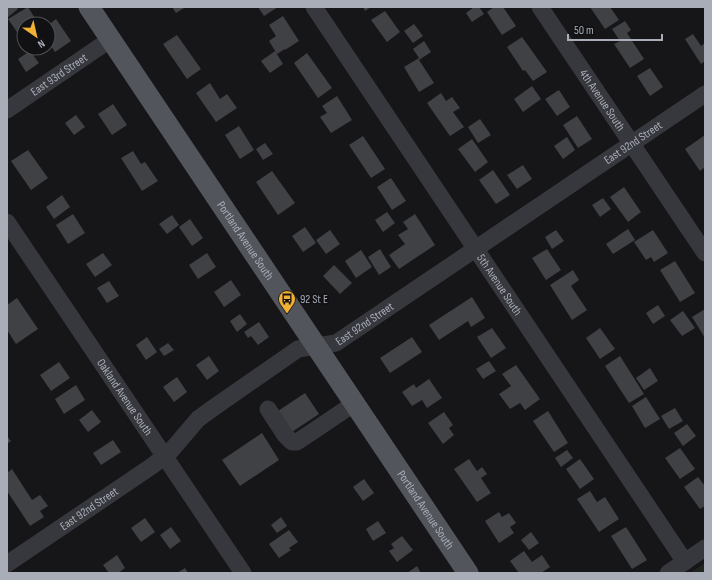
<svg xmlns="http://www.w3.org/2000/svg" width="712" height="580" viewBox="0 0 712 580" font-family="'Sofia Sans Condensed',sans-serif">
<style>
.green{fill:#1e261f}
.building{fill:#404145}
.lines{fill:none;stroke-linecap:round;stroke-linejoin:round}
.minor{stroke:#37383d;stroke-width:17}
.major{stroke:#53555c;stroke-width:21}
.labels{text-anchor:middle;stroke-width:3;stroke-linejoin:round;paint-order:stroke}
.street-label{font-size:12px;fill:#a8adb8;stroke:#111113}
.poi-label{font-size:12px;fill:#a8adb8;stroke:#111113;text-anchor:start}
</style>
<rect width="100%" height="100%" fill="#161618"/>
<path class="green" d="M705,563V573H690Z"/>
<path class="building" d="M7,7H16L18,9L7,18Z
M28,7L36,20L30,24H24V28L17,32L8,19Z
M172,7H184V8L176,13Z
M258,7H278L264,16Z
M363,7H371L365,11Z
M474,7H479L484,14L472,22L466,13Z
M494,7H503L516,26L502,35L487,12Z
M590,7H610L619,20L605,29Z
M385,11L400,32L387,42L371,20Z
M283,16L299,41L285,50V49L277,54L269,41L276,36L269,25Z
M56,19L71,41L55,52L48,42V25Z
M625,21L631,30L627,33L644,59L630,68L614,44L620,41L612,29Z
M414,24L423,36L413,43L404,31Z
M693,34L701,46L705,43V61L701,64L685,39Z
M177,35L201,69L187,79L163,44Z
M522,37L547,72L533,81L525,70L523,71L507,47Z
M424,41L431,52L419,60L434,83L419,92L404,67L419,58L413,49Z
M30,51L39,63L26,72L18,59Z
M275,51L283,64L270,73L261,61Z
M307,53L332,88L318,98L294,63Z
M650,68L663,87L650,96L637,76Z
M210,83L220,99L227,94L237,108L216,122L196,93Z
M532,86L541,99L523,112L514,99Z
M559,90L570,107L557,116L545,99Z
M441,93L446,101L452,97L460,108L453,112L464,127L450,136L427,103Z
M337,96L352,120L331,133L320,117L327,113L322,106Z
M113,104L127,125L112,135L98,114Z
M76,115L85,127L74,135L65,123Z
M577,116L592,139L578,148L563,125Z
M480,119L491,135L478,143L468,127Z
M239,126L254,150L240,159L225,135Z
M705,135V167L700,171L685,149Z
M363,136L385,169L371,178L349,145Z
M567,137L575,150L563,159L554,146Z
M472,139L488,162L475,172L458,149Z
M265,143L273,154L263,160L256,149Z
M28,150L48,178L31,190L11,161Z
M133,151L141,164L145,162L158,181L142,191L121,158Z
M523,165L532,179L517,189L507,175Z
M493,170L510,195L496,204L479,180Z
M272,171L295,203L278,215L256,182Z
M391,178L406,201L392,210L377,187Z
M624,187L641,212L628,222L610,197Z
M62,195L70,207L54,219L46,207Z
M603,198L611,209L600,217L592,205Z
M387,212L395,223L383,232L375,220Z
M73,214L85,233L68,244L56,225Z
M415,214L435,245L399,269L389,255L405,244L398,235L408,229L403,222Z
M172,215L179,225L167,234L159,224Z
M190,219L203,238L192,246L179,227Z
M305,227L316,243L303,252L292,236Z
M628,229L635,240L613,254L606,244Z
M330,230L340,244L326,254L316,240Z
M556,230L564,241L552,249L545,237Z
M653,230L668,253L654,262L651,257L646,260L634,242Z
M380,249L391,267L379,275L368,257Z
M547,249L561,270L546,280L532,258Z
M361,250L372,267L356,278L345,261Z
M103,253L112,265L95,277L86,264Z
M207,253L216,267L198,279L189,265Z
M675,261L695,293L680,302L660,270Z
M334,265L352,283L340,294L323,276Z
M573,270L579,280L571,286L587,310L572,320L550,285Z
M231,280L241,295L224,307L214,292Z
M109,281L119,296L107,303L97,288Z
M472,297L485,318L471,327L468,321L439,340L429,325Z
M17,298L38,329L16,344L7,330V305Z
M658,305L665,316L653,324L646,313Z
M705,309V338L692,317Z
M683,311L695,328L682,336L670,320Z
M240,314L247,324L237,332L230,321Z
M259,322L269,337L258,345L251,336L248,338L244,332Z
M492,328L506,348L491,358L477,337Z
M600,328L615,349L600,359L586,338Z
M147,337L157,352L146,360L136,345Z
M412,337L422,352L390,373L380,358Z
M168,343L174,350L164,356L159,349Z
M209,356L219,371L207,380L196,365Z
M620,356L644,394L629,403L605,366Z
M489,361L496,371L483,379L476,369Z
M59,362L70,378L51,391L40,375Z
M516,365L540,399L525,410L520,403L510,409L499,394L511,386L502,374Z
M650,368L658,381L644,390L636,378Z
M177,377L187,392L174,402L163,387Z
M429,379L442,398L427,408L422,400L412,406L402,392L414,384L416,388Z
M76,385L85,400L64,414L55,399Z
M305,393L319,414L292,432L278,411Z
M646,397L660,419L645,428L632,406Z
M675,408L683,421L669,429L661,416Z
M92,410L101,422L88,432L79,420Z
M548,411L568,443L554,452L533,421Z
M444,412L453,425L449,428L454,435L443,444L428,423Z
M687,424L696,436L683,446L674,433Z
M262,433L279,460L240,486L222,460Z
M7,436L11,441L7,444Z
M113,440L121,452L101,465L93,453Z
M680,448L695,469L680,479L665,458Z
M567,450L573,458L561,467L555,458Z
M469,459L477,471L482,467L487,474L481,478L491,493L477,502L454,469Z
M580,459L594,479L580,489L566,469Z
M12,469L32,500L40,495L48,506L40,511L44,517L30,526L7,491V473Z
M698,477L705,486V506L700,509L684,487Z
M364,479L374,493L363,501L353,487Z
M590,491L597,502L605,497L619,519L599,532L577,499Z
M499,512L502,517L509,513L516,523L510,527L514,533L499,543L485,521Z
M281,517L287,526L277,533L271,525Z
M145,518L155,532L141,542L131,528Z
M378,521L386,533L373,541L366,529Z
M171,527L181,541L170,549L160,535Z
M626,527L647,560L632,569L611,536Z
M289,530L298,542L289,548L291,550L279,558L269,544Z
M531,532L539,543L529,550L521,540Z
M402,536L413,550L397,562L389,551L394,548L391,544Z
M524,551L532,562L542,555L550,567L541,573H519L510,561Z
M117,555L125,568L118,573H109L103,565Z
M417,566L421,573H407Z
M185,568L188,573H177Z"/>
<g class="lines">
<g class="minor">
<path id="s1" d="M314,7L685,562"/>
<path id="s2" d="M540,7L705,253"/>
<path id="s3" d="M7,110L111,39"/>
<path id="s4" d="M7,222L243,573"/>
<path d="M268,409L285,435L292,442H297L355,403"/>
<path id="s5" d="M7,564L152,466L169,453L198,419L216,406L298,349L336,343L705,94"/>
<path d="M668,573L705,548"/>
</g>
<path class="major" id="s6" d="M89,7L468,573"/>
</g>
<defs>
<g id="bus-pin" transform="scale(0.9)"><path d="M0 17L-7.5 6A9.5 9.5 0 1 1 7.5 6Z" fill="#f2b134" stroke="#111113"/><path d="M-5-6H5V4H4V6H2V4H-2V6H-4V4H-5ZM-3.5-4V0h7V-4ZM-3.5 1.2v1.5H-2V1.2ZM2 1.2v1.5H3.5V1.2Z" fill="#111"/></g>
</defs>
<g fill-rule="evenodd">
<use href="#bus-pin" x="287" y="299"/>
</g>
<g class="labels">
<g class="street-label">
<text dy="4" stroke="none"><textPath href="#s3" startOffset="63">East 93rd Street</textPath></text>
<text dy="4" stroke="none"><textPath href="#s2" startOffset="112">4th Avenue South</textPath></text>
<text dy="4" stroke="none"><textPath href="#s5" startOffset="760">East 92nd Street</textPath></text>
<text dy="4" stroke="none"><textPath href="#s6" startOffset="281">Portland Avenue South</textPath></text>
<text dy="4" stroke="none"><textPath href="#s1" startOffset="334">5th Avenue South</textPath></text>
<text dy="4" stroke="none"><textPath href="#s5" startOffset="436">East 92nd Street</textPath></text>
<text dy="4" stroke="none"><textPath href="#s4" startOffset="211">Oakland Avenue South</textPath></text>
<text dy="4" stroke="none"><textPath href="#s5" startOffset="99">East 92nd Street</textPath></text>
<text dy="4" stroke="none"><textPath href="#s6" startOffset="605">Portland Avenue South</textPath></text>
</g>
<g class="poi-label">
<text x="300" y="303">92 St E</text>
</g>
</g>
<rect width="712" height="580" fill="none" stroke="#a8adb8" stroke-width="16"/>
<g transform="translate(36 36) rotate(146)"><circle r="19" fill="#111113" stroke="#4d4f55"/>
<path d="M0-3L7 15L0 10L-7 15Z" fill="#f2b134"/>
<text y="-6" font-size="11" font-weight="bold" text-anchor="middle" fill="#a8adb8">N</text>
</g>
<path d="M568 34v6h94v-6" fill="none" stroke="#a8adb8" stroke-width="2"/>
<text x="574" y="34" font-size="12" fill="#a8adb8" stroke="#111113" stroke-width="3" paint-order="stroke">50 m</text>
</svg>
